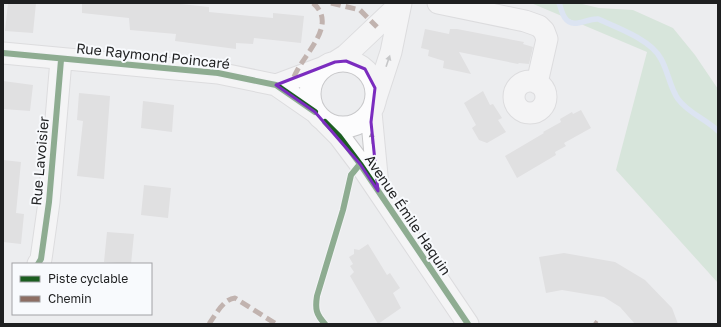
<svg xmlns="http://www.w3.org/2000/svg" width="721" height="327" viewBox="0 0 721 327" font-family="'Golos Text',sans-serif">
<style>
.forest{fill:#bddbc4}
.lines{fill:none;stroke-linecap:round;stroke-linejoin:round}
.stream{stroke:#c7daf7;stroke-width:5.5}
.building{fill:#d0d0d1}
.minor-casing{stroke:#c8c8ca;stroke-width:23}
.minor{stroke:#fcfcfd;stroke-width:21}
.quiet{stroke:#8d6e63;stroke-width:5;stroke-dasharray:10 5;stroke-linecap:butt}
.cycleway-casing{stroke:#f8fafd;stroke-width:8}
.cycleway{stroke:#1b5e20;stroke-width:6}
.oneway{fill:#98999a}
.marked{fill:none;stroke:#7b2cbf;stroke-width:3;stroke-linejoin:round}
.labels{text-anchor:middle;stroke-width:4;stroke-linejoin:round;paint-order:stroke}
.street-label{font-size:14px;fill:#1e1f20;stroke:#f8fafd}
</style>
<rect width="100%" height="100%" fill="#ecedef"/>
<path class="forest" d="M531,3H578L599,8L633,10L673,28L695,55L718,89V283L616,170L647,52Z"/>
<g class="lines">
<path class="stream" d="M559,3C561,8 562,14 565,18C573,30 587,18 598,19C616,27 652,40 661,59C668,71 670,88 678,99C688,113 706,119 718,131"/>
</g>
<path class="building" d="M8,3H36L33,33L5,31Z
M82,3H171L209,7V12L273,18V13L304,16L301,43L254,38L253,44L236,43V49L175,41L176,34L130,30L129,18L82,13Z
M425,29L449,34L450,29H457L524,42L523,44L533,47L529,64L519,63L518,64L459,52L471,74L443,68L444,61L428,56L429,50L421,48Z
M3,81L33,85L30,111L3,109Z
M483,91L490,105L493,104L502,118L498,120L506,132L487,143L479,140L472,128L476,125L464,103Z
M79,93L110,96L104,179L77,176L83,121L77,120Z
M143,101L174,105L172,132L141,128Z
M581,110L591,128L564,143L566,146L555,152L556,155L517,178L505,156L544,133L543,132L561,122L560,119L572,112L573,114Z
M3,160L21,162L16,213L24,214L21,244L3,242Z
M144,185L171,188L168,218L141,215Z
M107,232L134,234L131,264L104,262Z
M368,244L387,275L390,273L400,288L393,293L401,308L378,324L350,276L354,272L350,266L353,264L349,257L354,254V249L359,250Z
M564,253L615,262L645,280L672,308L678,324H635L620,307L604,297L562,290L546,293L539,257Z"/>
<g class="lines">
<g class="minor-casing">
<path id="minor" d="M438,3L525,21L539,26L544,31L547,39L537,83
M3,53L218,73L276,85L315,112
M310 94a33 33 0 1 1 66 0a33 33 0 1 1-66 0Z
M335,62L346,55L401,3
M514 97a16 16 0 1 1 32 0a16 16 0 1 1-32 0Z
M276,85L324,67
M376,98L391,52L401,3
M371,112L378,186
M325,122L339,136L360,164L468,324
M38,264L41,259L49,202L61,60"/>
</g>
<use href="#minor" class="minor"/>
<path class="quiet" d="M331,3L360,10L377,27
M294,77C303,54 339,25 313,3
M594,322L597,324
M209,324C215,316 223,299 235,298L276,324"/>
<g class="cycleway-casing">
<path id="cycleway" d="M3,53L218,73L276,85L315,112
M325,122L339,136L360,164L468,324
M38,264L41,259L49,202L61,60
M325,324C316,314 315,309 317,296L343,210L351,175L360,164"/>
</g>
<use href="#cycleway" class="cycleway"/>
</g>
<defs><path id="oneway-solid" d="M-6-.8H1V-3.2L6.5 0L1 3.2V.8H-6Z"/></defs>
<g class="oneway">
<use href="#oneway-solid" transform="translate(388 61) rotate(-71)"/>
<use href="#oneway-solid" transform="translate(372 138) rotate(-94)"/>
</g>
<path d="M0 0H721V327H0ZM346,61L365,69L375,88L371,122L378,191L360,164L315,112L276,85L335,62Z" fill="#ecedef" fill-opacity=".55" fill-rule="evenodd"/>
<path class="marked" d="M346,61L365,69L375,88L371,122L378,191L360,164L315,112L276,85L335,62Z"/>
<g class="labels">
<g class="street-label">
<text transform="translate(153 56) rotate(6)" y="5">Rue Raymond Poincaré</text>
<text transform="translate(40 161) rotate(-85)" y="5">Rue Lavoisier</text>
<text transform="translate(408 215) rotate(56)" y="5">Avenue Émile Haquin</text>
</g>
</g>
<rect width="721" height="327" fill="none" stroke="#1e1f20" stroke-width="8"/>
<rect x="12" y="263" width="140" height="52" fill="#f8fafd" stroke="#a1a2a5"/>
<rect x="20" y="276" width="20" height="6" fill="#1b5e20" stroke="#a1a2a5"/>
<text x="48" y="283" font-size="12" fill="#1e1f20">Piste cyclable</text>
<rect x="20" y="296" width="20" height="6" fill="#8d6e63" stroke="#a1a2a5"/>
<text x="48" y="303" font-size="12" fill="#1e1f20">Chemin</text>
</svg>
